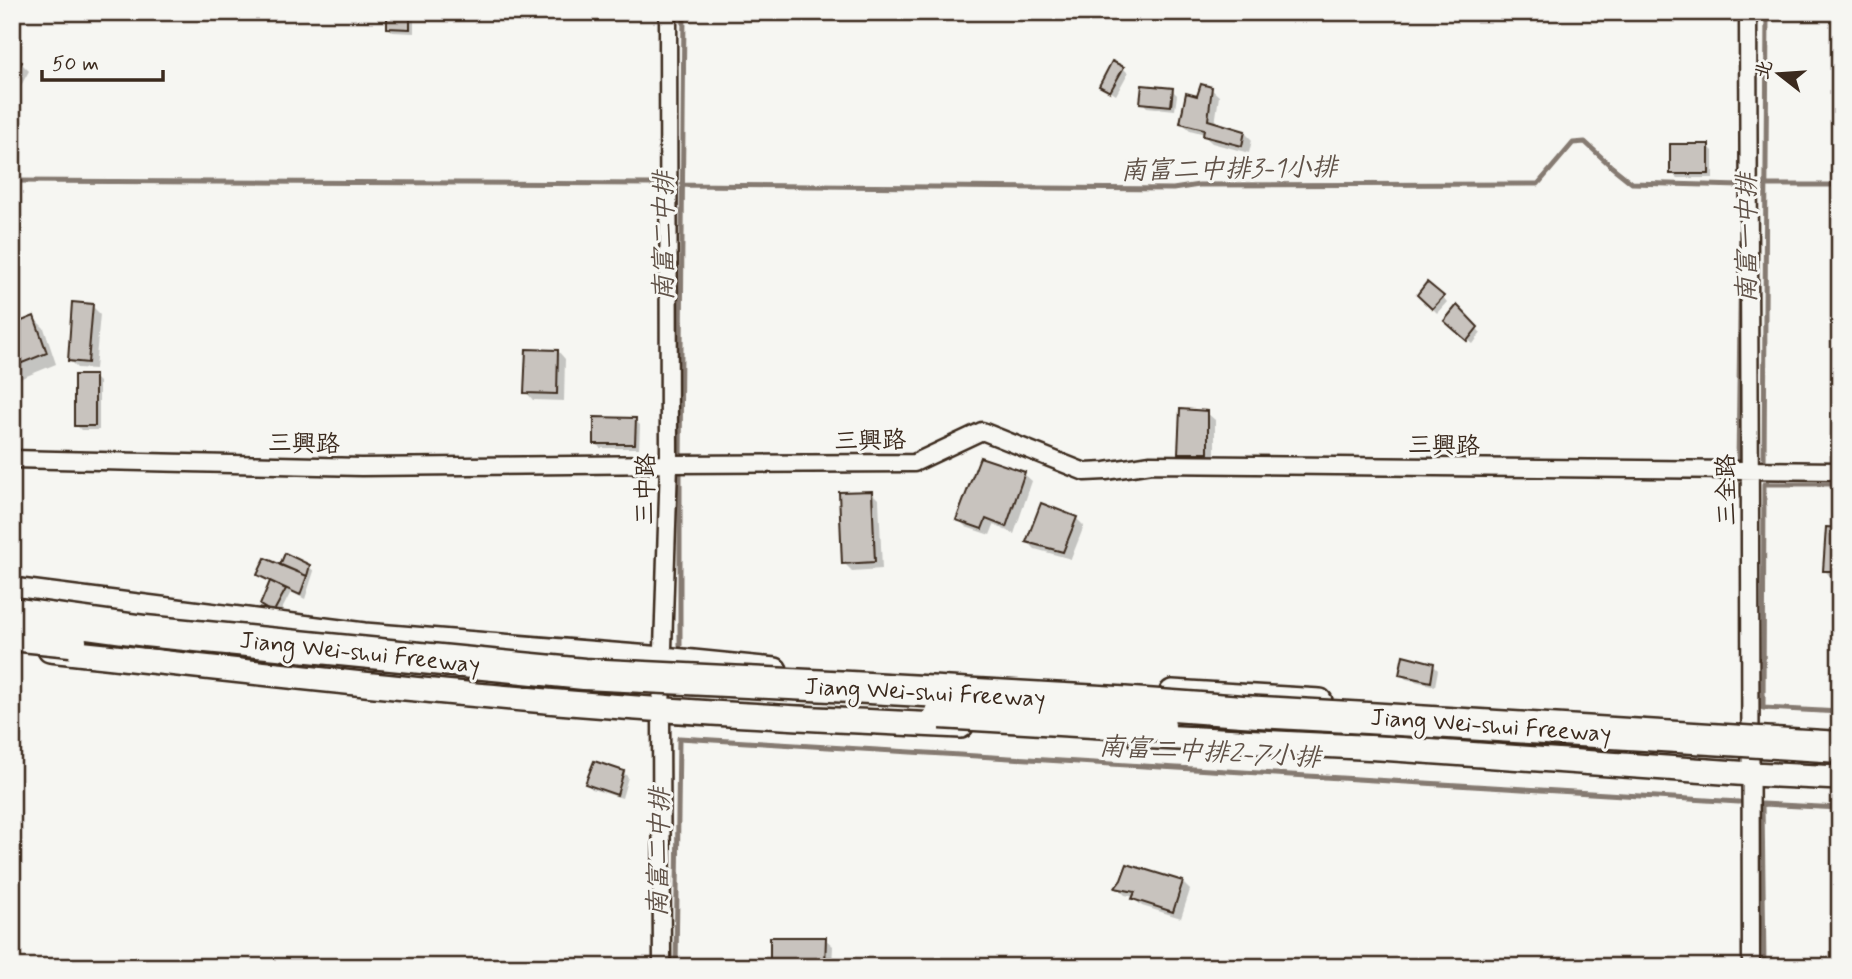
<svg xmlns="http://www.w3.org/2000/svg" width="1852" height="979" viewBox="0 0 1852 979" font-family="Mynerve,'LXGW WenKai TC',sans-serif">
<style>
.shadow{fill:#0003}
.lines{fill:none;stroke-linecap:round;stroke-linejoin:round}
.stream{stroke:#857a71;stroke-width:5}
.building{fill:#c8c3be;stroke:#3b2a1e;stroke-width:2}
.minor-casing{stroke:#3b2a1e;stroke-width:21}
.secondary-casing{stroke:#3b2a1e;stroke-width:28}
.minor{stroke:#f6f6f2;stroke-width:16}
.secondary{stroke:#f6f6f2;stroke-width:23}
.motorway-bridge-casing{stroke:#3b2a1e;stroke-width:35;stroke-linecap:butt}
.motorway-bridge{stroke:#f6f6f2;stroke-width:30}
.labels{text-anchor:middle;stroke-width:6;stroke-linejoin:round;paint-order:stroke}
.street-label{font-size:24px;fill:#3b2a1e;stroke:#f6f6f2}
.water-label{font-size:26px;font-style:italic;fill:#605248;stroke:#f6f6f2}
</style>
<rect width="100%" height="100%" fill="#f6f6f2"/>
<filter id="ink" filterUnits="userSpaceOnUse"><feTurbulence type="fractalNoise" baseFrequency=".0143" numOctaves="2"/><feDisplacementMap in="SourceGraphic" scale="14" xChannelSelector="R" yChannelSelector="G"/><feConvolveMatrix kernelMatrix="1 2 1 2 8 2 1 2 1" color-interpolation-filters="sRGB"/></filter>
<g filter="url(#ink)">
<path class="shadow" d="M389,12H414V33L393,32L388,27Z
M12,58L21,63L29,71L12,102Z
M1123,68L1128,73L1116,95L1101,85Z
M1211,89L1219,96L1215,124L1244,132L1252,140L1249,153L1212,143L1204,136L1205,134L1190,130L1182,123L1198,99Z
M1172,90L1177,95L1175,110L1147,107L1142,102Z
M1708,146L1713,151V178H1677L1672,173Z
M1419,295L1443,297L1447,302L1437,313Z
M92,306L100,314L95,369L77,368L70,361Z
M1457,308L1481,333L1473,344L1451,326Z
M34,318L44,328L56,364L12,382V327Z
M558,351L565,359L564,401L533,400L526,392Z
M94,377L99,382V430H81L76,425Z
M1207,413L1215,420V460H1188L1180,453Z
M635,420L640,425L639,448H600L596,443Z
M981,459L1024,474L1032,481L1014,534L994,525L990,535L966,527L958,519Z
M872,493L879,500L882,569L852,571L844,563Z
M1076,518L1084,526L1071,559L1035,549L1028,542Z
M1840,530V578H1832L1825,571Z
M281,567H309L314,571L305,599L291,592L278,617L262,605L272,583L260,575Z
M1433,665L1438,670L1435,686L1406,679L1401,674Z
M623,772L628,777L622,798L592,789L587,784Z
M1182,882L1190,890L1181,918L1142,906L1134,899L1135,897L1125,895L1118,888Z
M825,939L833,946L832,967H771Z"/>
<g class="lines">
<path class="stream" d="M12,181L656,184
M682,185L1173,189L1199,185L1538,184L1573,143L1585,142L1612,167L1632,183L1741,186
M1765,185H1840
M680,460L684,12
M1738,464L1741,243
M1767,464H1764L1767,12
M1840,484H1764L1763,708L1840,712
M680,645V474
M676,967L679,738L1739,802
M1764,967L1762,804L1840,808"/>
</g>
<path class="building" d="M387,12H410V29L387,28Z
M12,56L22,62L12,81Z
M1112,61L1124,67L1110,92L1099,86Z
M1201,84L1212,87L1208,120L1245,131L1242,146L1203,136L1204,129L1180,123L1186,93L1197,96Z
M1142,85L1173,88L1171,106L1140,103Z
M1670,144H1709V174H1670Z
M1427,282L1444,296L1432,309L1417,295Z
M72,302L93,304L88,363L68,361Z
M1457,305L1478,327L1467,341L1444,321Z
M34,316L47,353L12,367V325Z
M526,349L558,350L557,394L524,393Z
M74,375H95V426H74Z
M1180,409L1208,411V453H1178Z
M594,417L636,418L635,444H594Z
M980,457L1025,472L1006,527L986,519L982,529L956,520Z
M872,491L875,562L842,564L839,492Z
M1041,503L1077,517L1063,552L1026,542Z
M1826,527L1840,528V571H1823Z
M285,553L310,565L307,576L280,565Z
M265,558L307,576L300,595L257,575Z
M270,581L286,589L273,613L260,605Z
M1403,655L1434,663L1431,682L1399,675Z
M594,761L624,771L617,795L585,784Z
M1127,864L1183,881L1173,912L1132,899L1135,892L1115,888L1121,880Z
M770,937H826L825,967H770Z"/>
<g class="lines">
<g class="minor-casing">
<path id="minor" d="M1748,12C1749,330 1751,649 1751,967
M12,459L361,467L669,464L914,463L982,431L1085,472L1106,471L1151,464L1840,471
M662,967L661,710L669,464L668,12"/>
</g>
<g class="secondary-casing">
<path id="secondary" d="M12,590L364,635L663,659L775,670
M50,650C208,667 365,686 523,699C669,712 815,719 961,726
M1172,692L1320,701
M1138,736L1380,748L1751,774L1840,778"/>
</g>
<use href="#minor" class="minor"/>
<use href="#secondary" class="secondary"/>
<g class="motorway-bridge-casing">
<path id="motorway-bridge" d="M12,613L145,631L584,674L851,687L1118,702L1242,711L1367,718L1840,747
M12,635L71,641
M940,713L1160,726"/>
</g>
<use href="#motorway-bridge" class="motorway-bridge"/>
</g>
</g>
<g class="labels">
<g class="street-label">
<text transform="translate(870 440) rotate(-1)" y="8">三興路</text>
<text transform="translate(304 443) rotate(1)" y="8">三興路</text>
<text transform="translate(1444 445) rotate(1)" y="8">三興路</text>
<text transform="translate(645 489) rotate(-89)" y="8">三中路</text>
<text transform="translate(1726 490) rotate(-91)" y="8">三全路</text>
<text transform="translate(360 652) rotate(6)" y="8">Jiang Wei-shui Freeway</text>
<text transform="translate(925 692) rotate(3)" y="8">Jiang Wei-shui Freeway</text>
<text transform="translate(1491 725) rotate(4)" y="8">Jiang Wei-shui Freeway</text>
</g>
<g class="water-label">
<text transform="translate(1229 168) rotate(-1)" y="9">南富二中排3-1小排</text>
<text transform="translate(663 236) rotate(-90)" y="9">南富二中排</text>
<text transform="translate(1746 238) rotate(-90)" y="9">南富一中排</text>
<text transform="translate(1210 751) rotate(3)" y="9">南富二中排2-7小排</text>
<text transform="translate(658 852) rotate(-89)" y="9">南富二中排</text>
</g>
</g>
<rect width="1852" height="979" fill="none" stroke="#f6f6f2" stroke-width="42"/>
<rect x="21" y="21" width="1810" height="937" fill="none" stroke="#3b2a1e" stroke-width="2.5" filter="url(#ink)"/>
<g transform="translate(1779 74) rotate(287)" stroke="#f6f6f2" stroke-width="5" paint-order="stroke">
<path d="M0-5L12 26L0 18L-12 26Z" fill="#3b2a1e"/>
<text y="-10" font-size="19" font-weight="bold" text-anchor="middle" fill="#3b2a1e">北</text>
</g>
<path d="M42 70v10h121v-10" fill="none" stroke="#3b2a1e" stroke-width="3.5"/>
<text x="52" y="70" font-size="21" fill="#3b2a1e" stroke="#f6f6f2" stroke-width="5" paint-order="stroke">50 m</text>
</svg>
